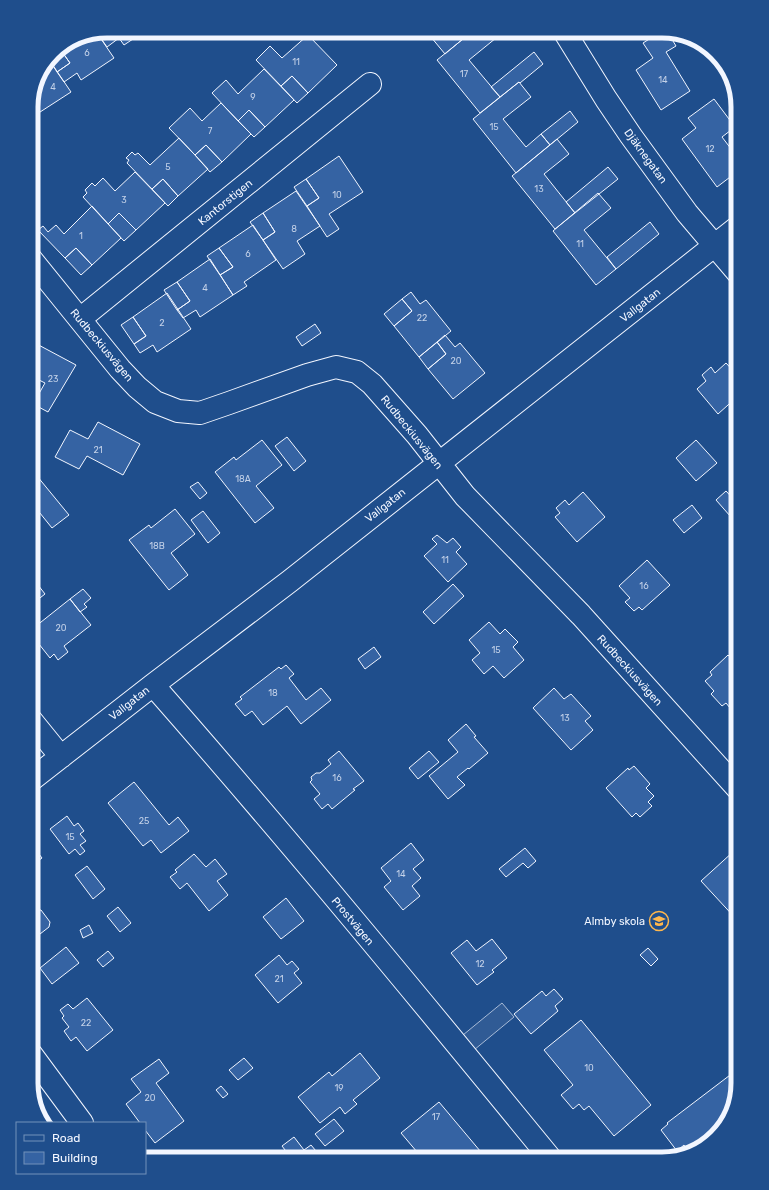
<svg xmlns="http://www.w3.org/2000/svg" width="769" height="1190" viewBox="0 0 769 1190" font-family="Rubik,sans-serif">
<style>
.built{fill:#305b95;stroke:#a8bbd7}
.building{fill:#3563a3;stroke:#f2f6ff}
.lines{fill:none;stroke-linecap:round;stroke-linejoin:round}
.minor-casing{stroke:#f2f6ff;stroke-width:24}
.path{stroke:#b3c4dc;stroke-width:2.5;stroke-dasharray:3 2;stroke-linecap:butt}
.minor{stroke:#1f4e8c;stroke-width:22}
.labels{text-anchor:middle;stroke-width:3;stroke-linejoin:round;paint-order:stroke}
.number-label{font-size:9px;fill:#c3d1e8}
.street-label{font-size:11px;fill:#f2f6ff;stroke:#1f4e8c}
.poi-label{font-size:11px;fill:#f2f6ff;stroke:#1f4e8c;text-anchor:end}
.rim{fill:none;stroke:#f2f6ff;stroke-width:5}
</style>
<rect width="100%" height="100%" fill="#1f4e8c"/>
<path class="built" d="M502,1003L514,1017L474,1050L463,1035Z"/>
<path class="building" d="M110,31L100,37L97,33L107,31Z
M110,31H145L124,45L119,38L107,47L100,37Z
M426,31H459L464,38L445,54Z
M459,31H473L464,38Z
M473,31H491L496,38L469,60L500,97L480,113L437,60Z
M662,31H667L676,46L666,52L690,91L661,110L636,70L653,58L643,43Z
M97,33L114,58L81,80L77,73L64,82L57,72L70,63L60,49L78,37Z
M308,35L337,65L308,93L292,76L281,86L256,60L270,46L282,58Z
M60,49L70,63L57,72L50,61L54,53Z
M534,52L543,64L520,83L519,82L500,97L491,87Z
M50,61L71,92L37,114L33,108L31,109V103Z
M264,69L294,100L265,127L249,110L238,121L212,93L226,80L238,94Z
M292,76L308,93L297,103L281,86Z
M519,82L531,97L503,119L526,147L541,134L550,145L516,173L473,119Z
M714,99L735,127L722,137L738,158V171L717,187L682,139L696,128L688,118Z
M221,103L251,134L222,162L206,145L195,155L169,128L190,108L202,121Z
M249,110L265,127L254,137L238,121Z
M570,111L578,122L550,145L541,134Z
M179,138L208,169L178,196L163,179L152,189L127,163L129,160L126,158L132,152L135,155L138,153L150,165Z
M557,139L569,154L544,174L575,213L555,229L512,176Z
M206,145L222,162L210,172L195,155Z
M339,156L363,192L329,214L339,229L327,237L307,206L319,198L306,179Z
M608,167L618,179L575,213L566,202Z
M135,172L165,203L136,230L119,213L108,224L83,197L87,193L85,190L92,183L95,186L103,178L115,191Z
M163,179L178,196L168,206L152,189Z
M306,179L319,198L307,206L294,187Z
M296,191L320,226L297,241L305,254L283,269L263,240L275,232L263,213Z
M598,193L611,208L584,230L616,269L596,285L553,231Z
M92,206L121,238L92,265L76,248L65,258L38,230L43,226L48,232L56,225L64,234Z
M119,213L136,230L124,241L108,224Z
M263,213L275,232L263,240L250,222Z
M650,222L659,234L616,269L607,257Z
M253,225L276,260L244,282L247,286L233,295L220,275L233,267L219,248Z
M76,248L92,265L81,275L65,258Z
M219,248L233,267L220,275L207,256Z
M210,259L233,295L200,317L196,310L183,318L177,310L190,301L177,282Z
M177,282L190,301L177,310L164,290Z
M411,292L420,304L426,300L451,331L419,357L394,326L412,311L402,299Z
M167,293L191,329L157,352L153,345L140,353L134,344L146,336L133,317Z
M402,299L412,311L394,326L384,314Z
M133,317L146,336L134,344L121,325Z
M315,324L321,333L302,346L296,337Z
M445,335L455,347L460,343L485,373L453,399L428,369L446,354L437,342Z
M33,342L76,365L48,412L33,404L45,383L31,376V346Z
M437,342L446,354L428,369L419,357Z
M726,363L738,376V396L718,414L697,389L706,381L702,375L711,367L715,373Z
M98,422L140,444L123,475L87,456L79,469L55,457L70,430L88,439Z
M287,437L306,461L294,471L275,446Z
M262,440L282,465L256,486L274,508L255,523L215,472L234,457L236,460Z
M696,440L717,463L696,481L676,458Z
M37,476L69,515L52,528L31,502V481Z
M198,482L207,493L200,499L190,487Z
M726,491L738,504V511L731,517L716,500Z
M583,492L605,517L577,542L555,517L560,513L556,508L565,500L569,505Z
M692,505L702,518L684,533L673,520Z
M175,509L195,534L171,553L188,575L169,590L129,540L149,525L151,528Z
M203,511L220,533L208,543L191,520Z
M437,535L447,543L453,538L461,547L456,552L467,564L448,582L424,556L437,544L432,539Z
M647,560L670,585L642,610L639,607L634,611L625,602L630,598L619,586Z
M31,576L45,594L31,605Z
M453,584L464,596L434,624L423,612Z
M83,589L91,598L84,604L87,607L80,612L70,599Z
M70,599L91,625L64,646L68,652L58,660L54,654L50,658L31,634V630Z
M489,622L500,634L505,629L518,642L513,647L524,660L504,678L493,666L484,674L472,660L480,653L469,640Z
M374,647L381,657L365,669L358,659Z
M728,655L738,665V711L735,714L726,703L722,706L711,694L714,691L705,681L712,675L710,672Z
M286,665L294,674L289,678L306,700L321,688L331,700L301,724L287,706L263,725L252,711L245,716L235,704L242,699L240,697L279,667L281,669Z
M554,688L564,699L571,694L591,716L585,721L593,730L571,750L533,708Z
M466,724L476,736L474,737L488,753L469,769L468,768L457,777L465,785L448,799L429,776L458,752L448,740Z
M339,751L364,781L353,789L355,790L332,809L328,804L322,809L314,799L320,794L310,782L312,780L311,777L316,773H320L331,764L328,760Z
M429,751L439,762L418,779L409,768Z
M634,766L650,784L646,788L654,796L648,802L652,806L640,817L636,813L632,817L606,788L628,768L629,770Z
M134,782L169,825L178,817L189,831L161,853L151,840L143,846L108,803Z
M67,816L74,826L78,823L84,831L80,834L86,841L80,845L85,851L80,855L75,849L69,854L50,829Z
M411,843L424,860L413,869L421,878L412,886L420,896L403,910L384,887L391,881L381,868Z
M525,848L536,861L528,868L523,863L506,877L499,869Z
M35,849L42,858L31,866V852Z
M734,851L738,855V921L701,881Z
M194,854L206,867L215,859L227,874L217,881L228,895L209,911L187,883L180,889L170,877L177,872L175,870Z
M87,866L105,889L93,899L75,875Z
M286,898L304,921L281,939L263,917Z
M118,907L131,923L120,932L107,916Z
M36,910H41L50,922L49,927L31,941V915Z
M89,925L93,933L83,938L80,930Z
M492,939L507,958L492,970L494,972L477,985L451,953L467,940L476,951Z
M66,947L79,963L52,984L40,968Z
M648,948L658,959L651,966L640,955Z
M108,951L114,958L103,967L97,960Z
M279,955L287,965L292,961L299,969L294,973L302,983L278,1003L255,975Z
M554,989L563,999L555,1006L558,1011L531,1034L514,1014L542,991L546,996Z
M87,998L113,1030L87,1051L76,1037L71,1041L64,1031L69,1027L62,1018L64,1016L60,1010L68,1004L73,1009Z
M581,1020L651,1105L614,1136L589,1106L584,1110L579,1104L573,1109L561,1095L573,1085L544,1050Z
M360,1053L380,1078L353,1100L357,1104L345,1114L340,1107L320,1123L298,1097L329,1072L332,1076Z
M244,1058L253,1068L238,1080L229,1070Z
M159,1059L169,1073L156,1083L184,1121L155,1143L145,1130V1123H140L126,1104L141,1092L131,1079Z
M738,1069V1083L728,1121L696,1151L689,1153L684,1145L677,1151L661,1130L668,1124L667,1123Z
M221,1086L228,1094L223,1098L216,1090Z
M439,1102L486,1158L485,1159H423L401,1133Z
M334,1119L344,1131L325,1146L315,1134Z
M294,1137L304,1150L311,1145L316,1151L310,1156L312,1159H292L282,1146Z"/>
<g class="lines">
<g class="minor-casing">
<path id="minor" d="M564,31L606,99L631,136L687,213L738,273
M31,259L120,369L137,387L155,402L178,411L200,413L229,403L307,375L336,367L357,372L372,384L417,435L465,496L581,615L738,789
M80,319L370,84
M153,685C289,840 420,999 551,1159
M31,720L61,757
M31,780L153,685L290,581L738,227
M31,1054L82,1123"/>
</g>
<path class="path" d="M31,810L39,804"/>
<use href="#minor" class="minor"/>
</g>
<defs>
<g id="school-ring" transform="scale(1)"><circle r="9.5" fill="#1f4e8c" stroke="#ffb74d" stroke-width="1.5"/><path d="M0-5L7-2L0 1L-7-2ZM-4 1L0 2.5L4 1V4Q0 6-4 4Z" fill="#ffb74d"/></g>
</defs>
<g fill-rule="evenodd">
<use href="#school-ring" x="659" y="921"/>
</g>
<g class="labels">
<g class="number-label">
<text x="87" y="56">6</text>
<text x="296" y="65">11</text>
<text x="464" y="77">17</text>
<text x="663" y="83">14</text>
<text x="53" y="90">4</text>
<text x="253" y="100">9</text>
<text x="494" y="130">15</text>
<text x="210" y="134">7</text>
<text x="710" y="152">12</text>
<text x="168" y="170">5</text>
<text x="539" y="192">13</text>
<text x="337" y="198">10</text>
<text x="124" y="203">3</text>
<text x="294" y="232">8</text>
<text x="81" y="239">1</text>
<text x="580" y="247">11</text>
<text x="248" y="257">6</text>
<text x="205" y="291">4</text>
<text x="422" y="321">22</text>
<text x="162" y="326">2</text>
<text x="456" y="364">20</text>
<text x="53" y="382">23</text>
<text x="98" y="453">21</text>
<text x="243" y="482">18A</text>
<text x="157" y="549">18B</text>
<text x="445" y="563">11</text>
<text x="644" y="589">16</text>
<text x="61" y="631">20</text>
<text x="496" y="653">15</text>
<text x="273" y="696">18</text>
<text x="565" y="721">13</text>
<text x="337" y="781">16</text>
<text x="144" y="824">25</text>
<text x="70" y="840">15</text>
<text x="401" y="877">14</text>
<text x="480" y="967">12</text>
<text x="279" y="982">21</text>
<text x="86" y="1026">22</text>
<text x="589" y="1071">10</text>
<text x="339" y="1091">19</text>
<text x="150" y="1101">20</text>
<text x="436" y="1120">17</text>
</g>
<g class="street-label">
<text transform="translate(646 156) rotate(54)" y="4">Djäknegatan</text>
<text transform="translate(225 202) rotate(-39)" y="4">Kantorstigen</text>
<text transform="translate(640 305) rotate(-38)" y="4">Vallgatan</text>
<text transform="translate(102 345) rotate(50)" y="4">Rudbeckiusvägen</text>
<text transform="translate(412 432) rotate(51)" y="4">Rudbeckiusvägen</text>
<text transform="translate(385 505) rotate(-38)" y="4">Vallgatan</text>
<text transform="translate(630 670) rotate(48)" y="4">Rudbeckiusvägen</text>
<text transform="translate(129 703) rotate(-38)" y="4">Vallgatan</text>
<text transform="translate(353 921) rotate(50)" y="4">Prostvägen</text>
</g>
<g class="poi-label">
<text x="645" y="925">Almby skola</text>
</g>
</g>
<path d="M0 0H769V1190H0ZM107 38H662A69 69 0 0 1 731 107V1083A69 69 0 0 1 662 1152H107A69 69 0 0 1 38 1083V107A69 69 0 0 1 107 38Z" fill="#1f4e8c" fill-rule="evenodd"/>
<path class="rim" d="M107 38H662A69 69 0 0 1 731 107V1083A69 69 0 0 1 662 1152H107A69 69 0 0 1 38 1083V107A69 69 0 0 1 107 38Z"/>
<rect x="16" y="1122" width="130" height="52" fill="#1f4e8c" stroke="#7391ba"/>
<rect x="24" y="1135" width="20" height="6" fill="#1f4e8c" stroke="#7391ba"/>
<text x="52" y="1142" font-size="12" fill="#f2f6ff">Road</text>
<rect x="24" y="1152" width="20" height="12" fill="#3563a3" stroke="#7391ba"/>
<text x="52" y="1162" font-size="12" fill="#f2f6ff">Building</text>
</svg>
